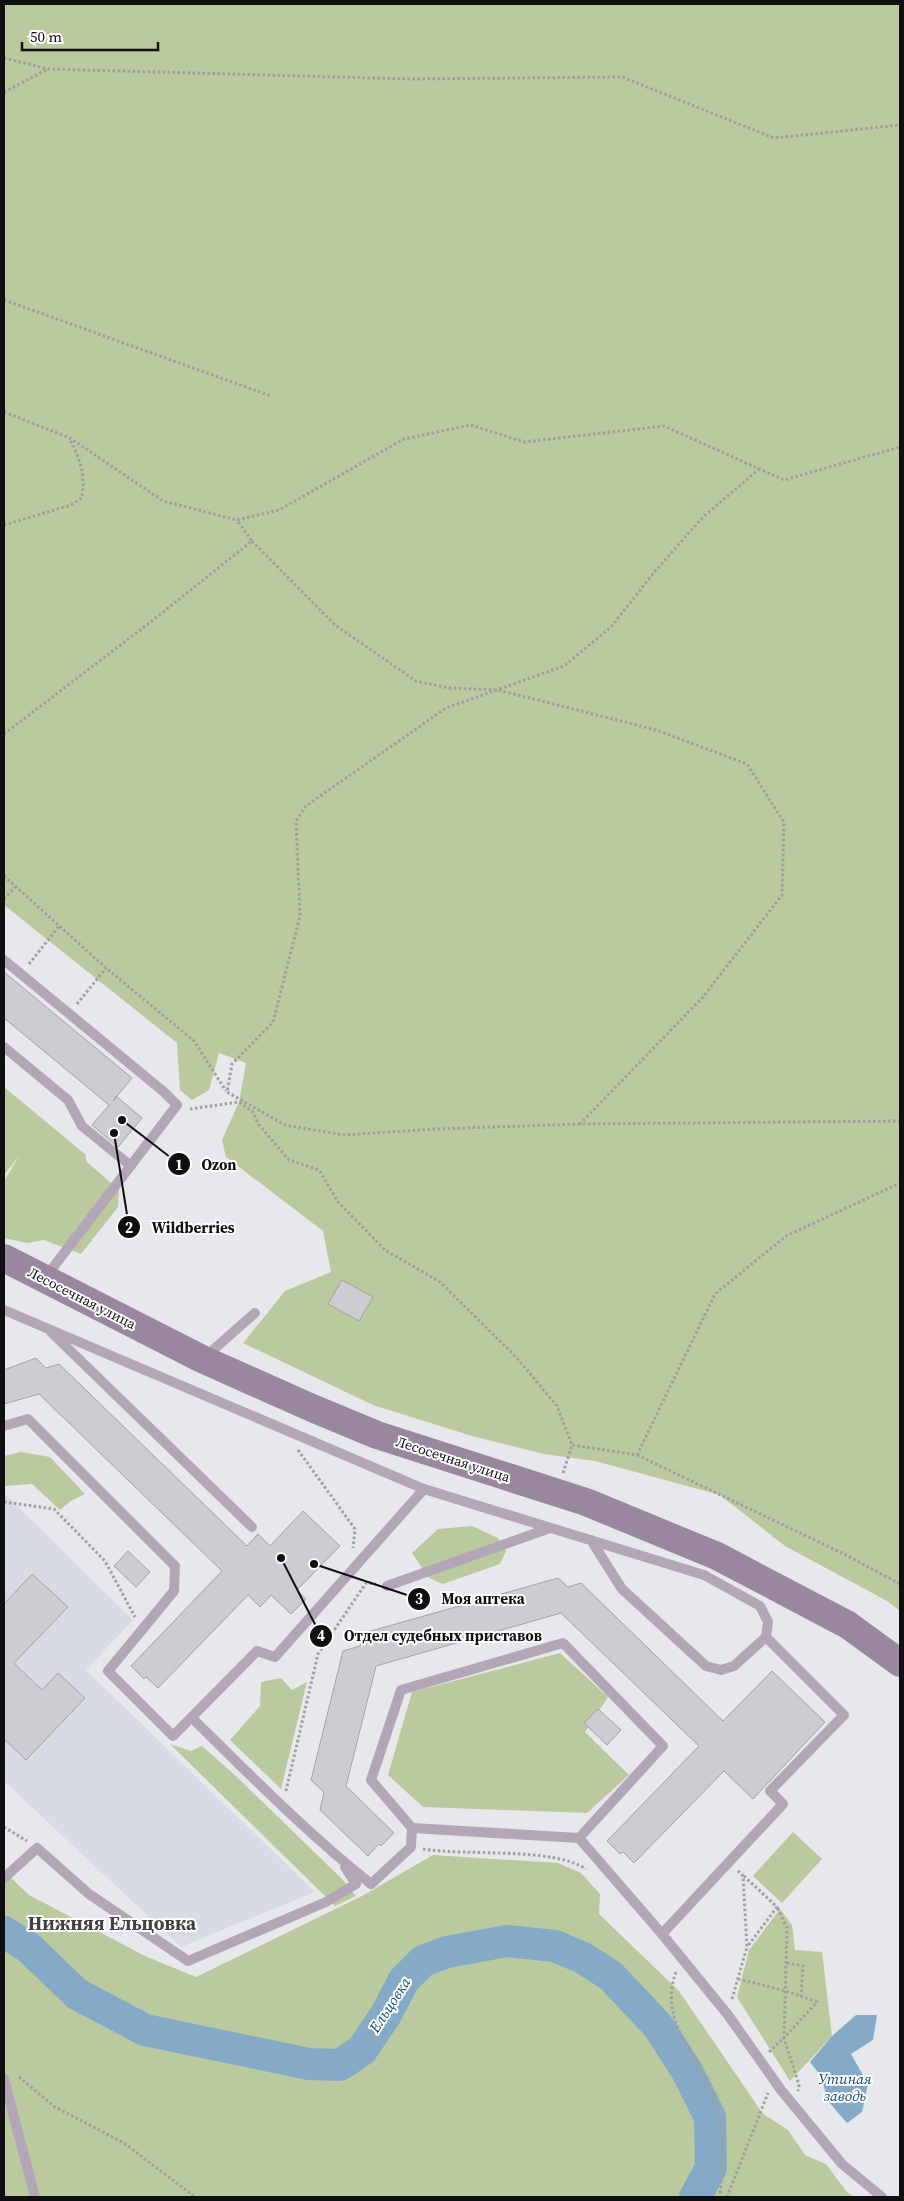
<svg xmlns="http://www.w3.org/2000/svg" width="904" height="2201" viewBox="0 0 904 2201" font-family="'Source Serif 4',serif">
<style>
.built{fill:#d8dbe6}
.green{fill:#bbc99e}
.water{fill:#85aac8}
.lines{fill:none;stroke-linecap:round;stroke-linejoin:round}
.river{stroke:#85aac8;stroke-width:32}
.building{fill:#cdccd0;stroke:#a3a3a7}
.path{stroke:#9e9fa1;stroke-width:3;stroke-dasharray:2.5 2.5;stroke-linecap:butt}
.lane{stroke:#b3a7b7;stroke-width:10}
.secondary{stroke:#99879f;stroke-width:28}
.labels{text-anchor:middle;stroke-width:4;stroke-linejoin:round;paint-order:stroke}
.street-label{font-size:14px;fill:#0f0f11;stroke:#fff}
.water-label{font-size:15px;font-style:italic;fill:#0e4c74;stroke:#fff}
.district-label{font-size:19px;font-weight:bold;fill:#3f4043;stroke:#fff}
.leader{fill:none;stroke:#0f0f11;stroke-width:2}
.callout-dot{fill:#0f0f11;stroke:#fff;stroke-width:2}
.mark-label{font-size:15px;text-anchor:middle;font-weight:bold;fill:#fff}
.callout-label{font-size:15px;text-anchor:middle;font-weight:bold;fill:#0f0f11;stroke:#fff;stroke-width:4;stroke-linejoin:round;paint-order:stroke}
</style>
<rect width="100%" height="100%" fill="#e7e8eb"/>
<path class="built" d="M4,1493L133,1620L86,1670L315,1892L181,1947L4,1781Z"/>
<path class="green" d="M4,4H900V1611L887,1601L785,1546L720,1495L595,1461L544,1454L472,1436L373,1405L243,1343L285,1291L331,1272L323,1231L226,1157L222,1140L239,1102L246,1063L219,1053L209,1090L192,1100L180,1090L177,1043L4,905Z
M4,1087L86,1155V1161L119,1190L118,1207L81,1254L44,1240L27,1243L4,1238V1181L19,1156L4,1175Z
M21,1452L50,1457L85,1494L71,1501L60,1510L32,1484L4,1486V1456Z
M472,1526L498,1538L506,1551L500,1564L443,1584L429,1578L412,1553L438,1529Z
M560,1653L608,1697L585,1732L629,1775L587,1813L423,1807L388,1775L412,1692Z
M281,1678L292,1690L307,1682L281,1789L230,1740L260,1706L261,1682Z
M170,1744L191,1751L202,1746L236,1776L342,1879L356,1896L335,1906Z
M793,1832L822,1859L782,1903L753,1876Z
M433,1855L558,1863L581,1873L600,1894L599,1914L679,1991L763,2114L788,2130L805,2155L826,2164L846,2191L854,2197H4V1871L29,1895L145,1956L196,1977L362,1896Z
M780,1909L792,1925L795,1950L822,1952L832,2036L790,2081L737,1997L749,1950Z"/>
<path class="water" d="M856,2015H877L873,2040L851,2054L868,2084L862,2112L847,2123L828,2101L821,2076L810,2062L832,2036Z"/>
<g class="lines">
<path class="river" d="M4,1932L28,1947L77,1994L145,2030L309,2064L340,2065L362,2050L385,2016L404,1980L423,1961L447,1952L507,1941L555,1946L583,1958L611,1976L658,2026L687,2071L710,2117L711,2168L695,2197"/>
</g>
<path class="building" d="M4,972L132,1078L113,1101L116,1096L142,1118L118,1147L92,1125L109,1105L4,1018Z
M342,1280L373,1297L359,1321L328,1304Z
M36,1358L46,1368L59,1364L247,1546L258,1534L270,1546L303,1511L340,1546L297,1590L306,1599L291,1614L271,1595L260,1607L248,1595L158,1688L146,1677L144,1679L131,1666L222,1571L39,1394L4,1404V1370Z
M128,1551L150,1572L136,1587L114,1566Z
M32,1574L68,1607L14,1663L42,1690L58,1673L85,1698L26,1760L4,1739V1604Z
M558,1578L568,1587L581,1583L723,1721L772,1671L825,1722L753,1799L724,1771L634,1863L623,1852L620,1854L607,1841L699,1746L561,1613L376,1666L346,1786L394,1833L381,1846L379,1844L368,1856L320,1810L324,1792L311,1780L343,1651L360,1646L364,1633Z
M598,1709L621,1730L607,1745L584,1723Z"/>
<g class="lines">
<path class="path" d="M4,58L48,69L411,79L622,77L774,138L900,125
M4,92L48,69
M4,300L271,396
M4,412L70,438L163,501L237,520L279,510L404,439L471,425L524,442L664,426L784,480L900,447
M4,525L71,505L82,498C85,472 81,462 70,439
M252,541L335,625L416,681L449,688L497,690L526,697L656,730L747,764L784,822L782,895L703,997L580,1124L900,1121
M4,734L148,624L252,541L237,520
M4,876L106,968L194,1041L226,1091
M4,899L15,887
M29,964L59,926
M77,1004L106,968
M190,1109L239,1102L252,1111L259,1125L289,1160L319,1170L338,1202L385,1250L440,1282L516,1357L557,1406L572,1445
M580,1124L435,1129L344,1135L285,1125L227,1092L232,1064L273,1022L300,916L296,821L306,806L446,708L564,666L611,627L656,570L703,517L759,469
M298,1450L355,1529L353,1548
M637,1455L844,1554L900,1584
M563,1473L572,1445L637,1455L715,1294L786,1236L900,1183
M4,1502L54,1509L105,1561L135,1617
M286,1791L318,1654L366,1583L376,1584
M4,1827L27,1841
M423,1849C466,1856 553,1847 586,1869
M744,1876L777,1907L747,1947
M787,1963L803,1966L801,1996
M676,1972C656,2027 707,2063 719,2114C725,2141 722,2169 720,2197
M738,1979L786,1991L817,2002L784,2038L799,2085L798,2091
M732,1999L747,1947L743,1876L737,1870
M769,2052L784,2038L787,1928L777,1907
M19,2077L55,2107L124,2143L195,2197
M727,2197L768,2093"/>
<path class="lane" d="M4,960L164,1092L177,1105L45,1278
M4,1047L68,1100L82,1126L131,1166
M4,1310L424,1489L704,1575L760,1606L768,1622L766,1637L734,1666L721,1670L706,1666L622,1589L591,1540
M51,1332L252,1527
M205,1357L255,1313
M4,1426L28,1419L175,1566L174,1591L108,1671L173,1736L257,1651L275,1657L424,1489
M387,1586L550,1528
M192,1718C250,1775 307,1833 371,1884L411,1847L412,1828L579,1838L662,1934L728,2015L781,2090L842,2164L882,2197
M412,1828L371,1780L401,1690L563,1643L663,1746L579,1838
M4,1878L37,1848L89,1894L188,1961L326,1902L356,1884L345,1867
M662,1934L783,1804L770,1791L844,1715L766,1637
M4,2079L35,2197"/>
<path class="secondary" d="M4,1258L202,1359L312,1408L377,1435L586,1502L717,1556L848,1625L900,1663"/>
</g>
<g class="labels">
<g class="street-label">
<text transform="translate(82 1298) rotate(27)" y="5">Лесосечная улица</text>
<text transform="translate(453 1459) rotate(18)" y="5">Лесосечная улица</text>
</g>
<g class="water-label">
<text transform="translate(390 2005) rotate(-57)" y="5">Ельцовка</text>
<text x="845" y="2084">Утиная<tspan x="845" dy="17">заводь</tspan></text>
</g>
<g class="district-label">
<text x="112" y="1930">Нижняя Ельцовка</text>
</g>
</g>
<path class="leader" d="M122 1120L179 1164M114 1133L129 1227M314 1564L419 1599M281 1558L321 1636"/>
<g class="callout-dot">
<circle cx="122" cy="1120" r="5"/>
<circle cx="114" cy="1133" r="5"/>
<circle cx="314" cy="1564" r="5"/>
<circle cx="281" cy="1558" r="5"/>
<circle cx="179" cy="1164" r="12"/>
<circle cx="129" cy="1227" r="12"/>
<circle cx="419" cy="1599" r="12"/>
<circle cx="321" cy="1636" r="12"/>
</g>
<g class="mark-label">
<text x="179" y="1170">1</text>
<text x="129" y="1233">2</text>
<text x="419" y="1604">3</text>
<text x="321" y="1641">4</text>
</g>
<g class="callout-label">
<text x="219" y="1170">Ozon</text>
<text x="193" y="1233">Wildberries</text>
<text x="483" y="1604">Моя аптека</text>
<text x="443" y="1641">Отдел судебных приставов</text>
</g>
<rect width="904" height="2201" fill="none" stroke="#0f0f11" stroke-width="10"/>
<path d="M22 42v8h136v-8" fill="none" stroke="#0f0f11" stroke-width="2.5"/>
<text x="30" y="42" font-size="15" fill="#0f0f11" stroke="#ffffff" stroke-width="4" paint-order="stroke">50 m</text>
</svg>
